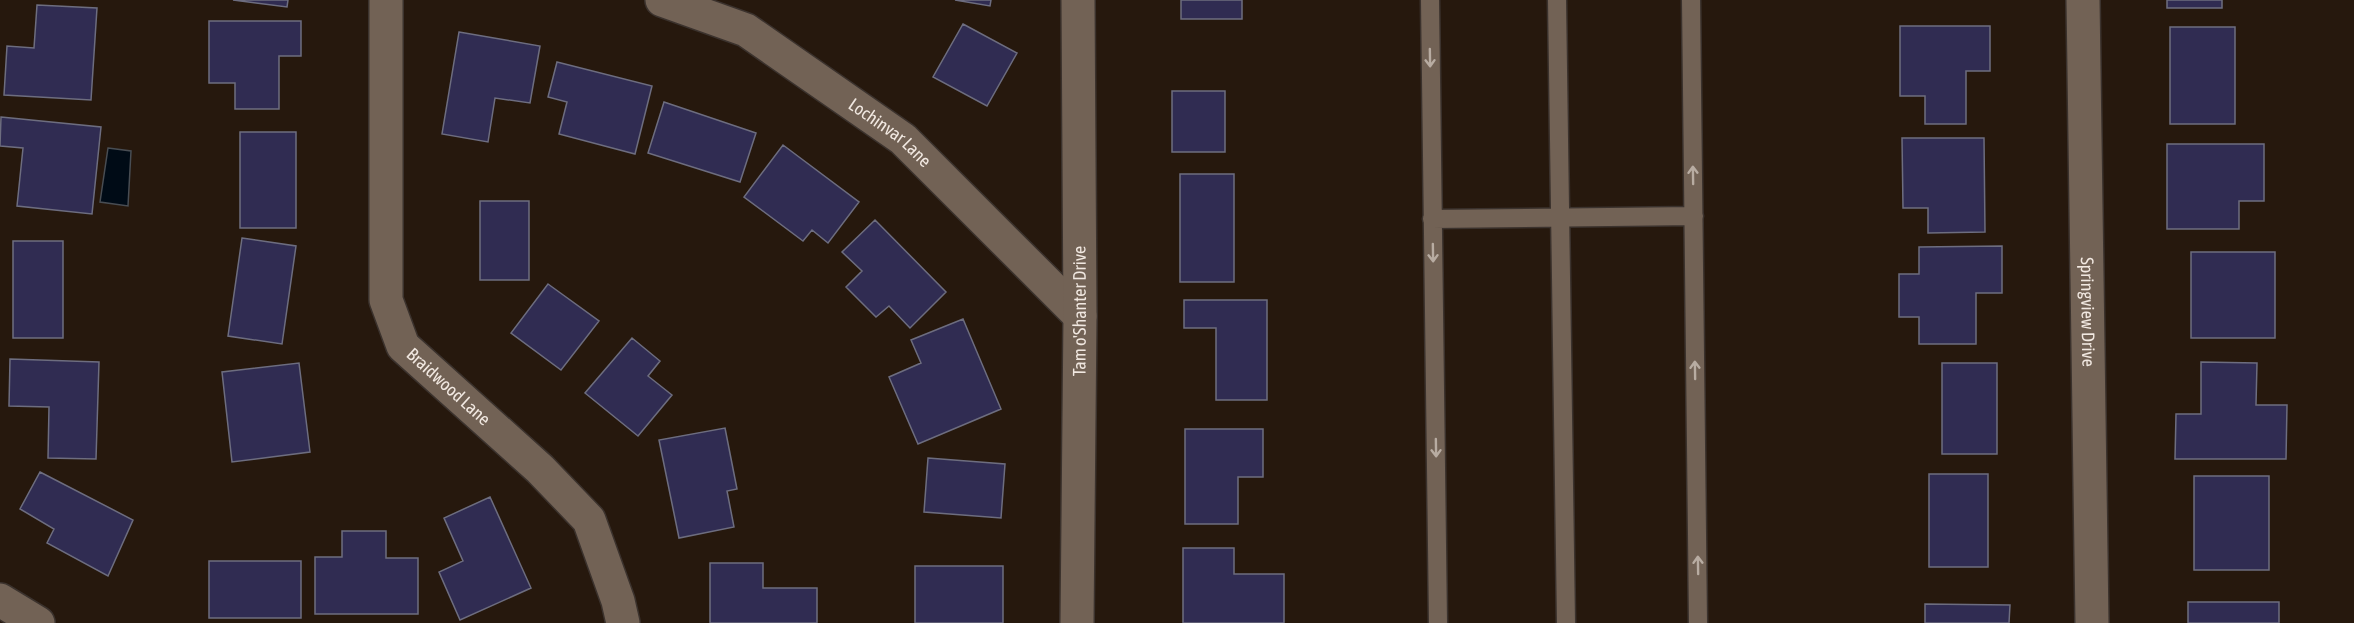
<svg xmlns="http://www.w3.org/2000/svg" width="2354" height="623" viewBox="0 0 2354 623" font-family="'Asap Condensed',sans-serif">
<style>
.water{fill:#000b16;stroke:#484d53;stroke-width:1.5}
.building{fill:#302c52;stroke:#6d6d7f;stroke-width:1.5}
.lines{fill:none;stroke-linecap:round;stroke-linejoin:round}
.lane-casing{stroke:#3b322d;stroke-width:21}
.street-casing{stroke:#3b322d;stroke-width:36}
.lane{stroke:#726255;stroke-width:18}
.street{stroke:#726255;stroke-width:33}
.oneway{stroke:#b8aca2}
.labels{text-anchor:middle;stroke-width:4.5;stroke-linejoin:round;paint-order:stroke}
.street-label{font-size:18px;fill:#f1e8e1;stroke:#1c0f05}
</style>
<rect width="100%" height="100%" fill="#26180d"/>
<path class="water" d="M108,148L131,151L128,206L100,202Z"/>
<path class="building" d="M233,0H288L287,7Z
M955,0H991L990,6Z
M1181,0H1242V19H1181Z
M2167,0H2222V8H2167Z
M37,5L97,8L91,100L4,95L7,46L34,48Z
M209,21H301V56H279V109H235V83H209Z
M963,24L1017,53L987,106L933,77Z
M1900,26H1990V71H1966V124H1925V96H1900Z
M2170,27H2235V124H2170Z
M459,32L540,46L530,103L495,98L488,142L442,134Z
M557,62L652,86L635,154L559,134L567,102L548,97Z
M1172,91H1225V152H1172Z
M664,102L756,133L740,182L648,153Z
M1,117L101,127L92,214L17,206L23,148L0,146Z
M240,132H296V228H240Z
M1902,138H1984L1985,232L1928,233V208H1903Z
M2167,144H2264V201H2239V229H2167Z
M783,145L859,202L828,243L812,230L803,241L744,197Z
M1180,174H1234V282H1180Z
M480,201H529V280H480Z
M875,220L946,292L910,328L889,306L876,317L846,287L862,271L842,252Z
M242,238L296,246L282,344L228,336Z
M13,241H63V338H13Z
M2002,246V293H1976V344H1919V317H1899V274H1919V247Z
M2191,252H2275V338H2191Z
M548,284L599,321L561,370L511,333Z
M1184,300H1267V400H1216V328H1184Z
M963,319L1001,409L918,444L889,377L921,363L911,340Z
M632,338L660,361L648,376L672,395L638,436L585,393Z
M10,359L99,362L96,459L48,458L49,407L9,406Z
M2201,362L2257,363L2256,405H2287L2286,459H2175L2176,414H2201Z
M299,363L310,452L232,462L222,372Z
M1942,363H1997V454H1942Z
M725,428L737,489L727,491L734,527L679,538L659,440Z
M1185,429H1263V477H1238V524H1185Z
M928,458L1005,464L1001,518L924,512Z
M40,472L133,520L108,576L47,543L54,529L20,509Z
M1929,474H1988V567H1929Z
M2194,476H2269V570H2194Z
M490,497L531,588L460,620L439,572L463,561L444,518Z
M342,531H386V558H418V614H315V557H342Z
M1183,548H1234V574H1284V623H1183Z
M209,561H301V618H209Z
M710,563H763V588H817V623H710Z
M915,566H1003V623H915Z
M2188,602H2279V623H2188Z
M1925,604L2010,605L2009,623H1925Z"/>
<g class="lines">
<g class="lane-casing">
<path id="lane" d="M1430,0L1438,623
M1557,0L1566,623
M1691,0L1698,623
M1432,219L1694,216"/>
</g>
<g class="street-casing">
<g id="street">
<path id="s1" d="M386,0V300L403,346L540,469L589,520L618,601L623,623"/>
<path id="s2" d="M662,0L746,30L903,139L1080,316"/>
<path id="s3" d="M2083,0L2092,623"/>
<path d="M0,600L38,623"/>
<path id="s4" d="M1077,623L1080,316L1078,0"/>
</g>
</g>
<use href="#lane" class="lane"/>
<use href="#street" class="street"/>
</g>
<defs><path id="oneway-shaft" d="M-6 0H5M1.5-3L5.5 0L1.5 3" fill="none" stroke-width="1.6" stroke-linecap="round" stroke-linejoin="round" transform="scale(1.5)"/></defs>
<g class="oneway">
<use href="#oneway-shaft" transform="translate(1430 58) rotate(89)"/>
<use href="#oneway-shaft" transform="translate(1693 175) rotate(-91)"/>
<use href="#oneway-shaft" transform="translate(1433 253) rotate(89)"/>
<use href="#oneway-shaft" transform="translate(1695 370) rotate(-91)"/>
<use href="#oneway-shaft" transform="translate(1436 448) rotate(89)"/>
<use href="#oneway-shaft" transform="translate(1698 565) rotate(-91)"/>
</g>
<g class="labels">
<g class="street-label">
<text dy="6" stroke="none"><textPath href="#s2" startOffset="266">Lochinvar Lane</textPath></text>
<text dy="6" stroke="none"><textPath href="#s3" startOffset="312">Springview Drive</textPath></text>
<text dy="6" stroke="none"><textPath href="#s4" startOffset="312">Tam o'Shanter Drive</textPath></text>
<text dy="6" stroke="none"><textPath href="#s1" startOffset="410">Braidwood Lane</textPath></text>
</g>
</g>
</svg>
